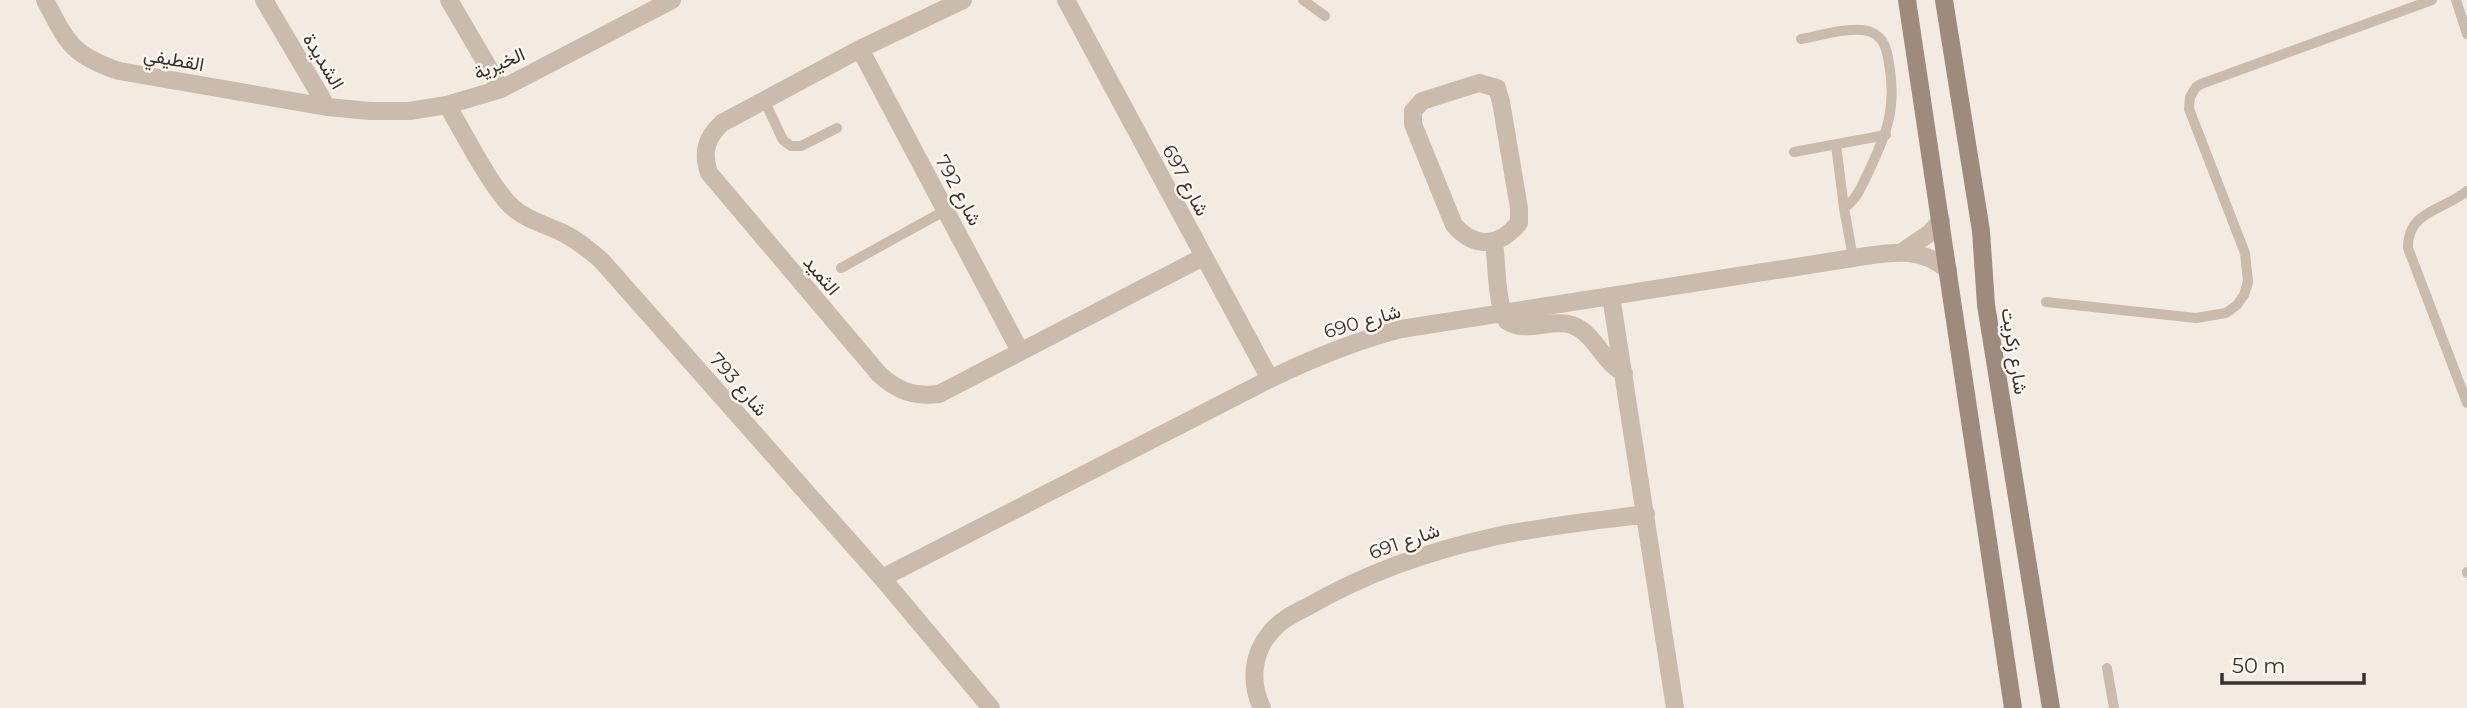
<svg xmlns="http://www.w3.org/2000/svg" width="2467" height="708" viewBox="0 0 2467 708" font-family="Montserrat,Vazirmatn,sans-serif">
<style>
.lines{fill:none;stroke-linecap:round;stroke-linejoin:round}
.lane{stroke:#cbbbad;stroke-width:10}
.street{stroke:#cbbbad;stroke-width:18}
.secondary{stroke:#9e8b7e;stroke-width:18}
.labels{text-anchor:middle;stroke-width:5;stroke-linejoin:round;paint-order:stroke}
.street-label{font-size:19px;fill:#39302b;stroke:#faf5ee}
</style>
<rect width="100%" height="100%" fill="#f3ebe1"/>
<g class="lines">
<path class="lane" d="M1303,0L1325,16
M2456,0L2467,34
M1801,39C1818,36 1856,25 1871,32C1885,38 1887,51 1889,63C1897,108 1887,133 1868,173C1861,187 1857,199 1844,208L1853,258
M764,100L783,140L791,146H801L837,128
M1836,145L1844,208
M1794,152L1886,135
M2467,191C2444,210 2407,211 2408,248L2467,403
M841,268L946,210
M2046,302L2196,318L2226,313L2237,305L2244,295L2248,282L2245,253L2189,109L2190,97L2196,87L2201,84L2432,0
M2467,572V573
M2107,668L2114,708"/>
<path class="street" d="M45,0C67,42 71,55 119,71L327,107L370,111H409L447,105L501,89L672,0
M264,0L327,107
M449,0L501,89
M963,0L860,49L722,123C706,138 702,152 709,173L879,374C897,391 914,397 939,394L1203,257
M1066,0L1270,379
M860,49L1020,351
M1479,83L1497,88L1501,102L1519,208V223C1499,247 1475,249 1454,225L1413,124V111L1422,101Z
M447,105C464,133 490,186 512,207C527,220 544,224 561,232C576,239 588,249 601,260L882,578L991,708
M1494,242C1497,264 1496,304 1507,321C1526,334 1551,318 1572,325C1596,334 1602,362 1624,373
M1902,252L1930,233L1941,220
M1611,296L1675,708
M882,578L1270,379C1313,358 1355,341 1401,329L1853,258C1890,253 1918,245 1948,270
M1262,708C1250,683 1252,654 1270,633C1280,620 1295,613 1309,606C1366,573 1429,551 1493,537C1543,526 1595,521 1646,514"/>
<path class="secondary" d="M1907,0L2013,708
M1944,0L1981,231L1986,305L2051,708"/>
</g>
<g class="labels">
<g class="street-label">
<text transform="translate(174 59) rotate(10)" y="7">القطيفي</text>
<text transform="translate(324 61) rotate(59)" y="7">الشديدة</text>
<text transform="translate(499 63) rotate(-23)" y="7">الخيرية</text>
<text transform="translate(1186 180) rotate(62)" y="7">شارع 697</text>
<text transform="translate(959 190) rotate(62)" y="7">شارع 792</text>
<text transform="translate(822 275) rotate(50)" y="7">الثميد</text>
<text transform="translate(1362 321) rotate(-16)" y="7">شارع 690</text>
<text transform="translate(2015 351) rotate(81)" y="7">شارع زكريت</text>
<text transform="translate(739 384) rotate(49)" y="7">شارع 793</text>
<text transform="translate(1404 541) rotate(-19)" y="7">شارع 691</text>
</g>
</g>
<path d="M2222 673v10h142v-10" fill="none" stroke="#39302b" stroke-width="3.5"/>
<text x="2232" y="673" font-size="21" fill="#39302b" stroke="#faf5ee" stroke-width="5" paint-order="stroke">50 m</text>
</svg>
